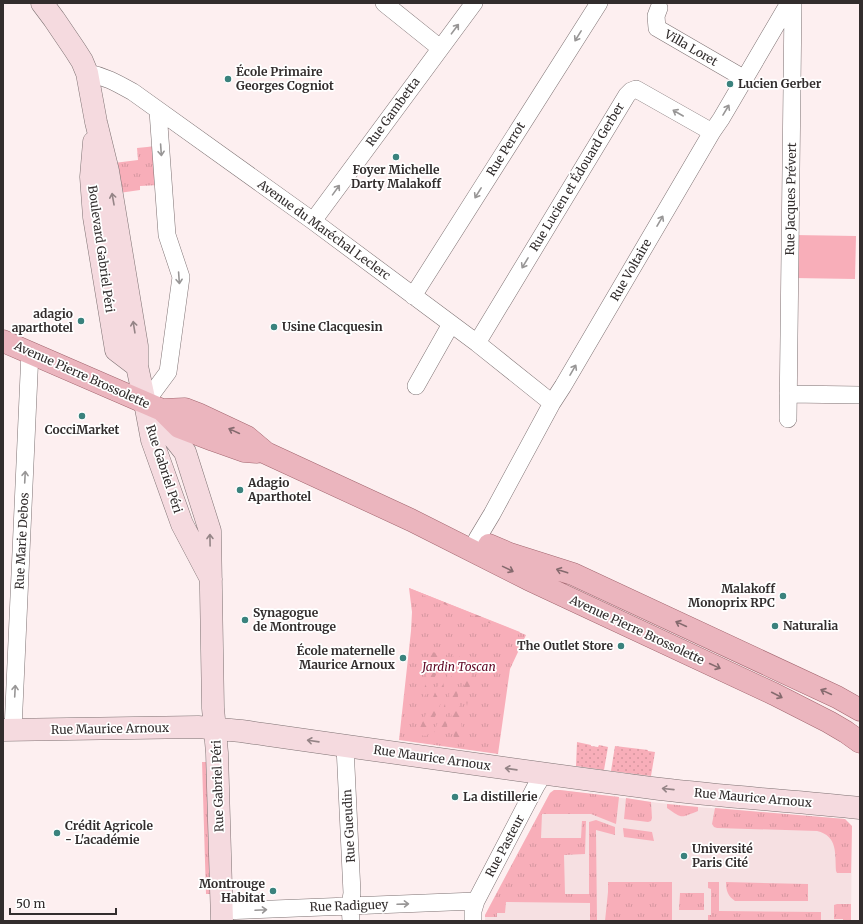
<svg xmlns="http://www.w3.org/2000/svg" width="863" height="924" viewBox="0 0 863 924" font-family="Merriweather,serif">
<style>
.built{fill:#f6e0e2}
.grass{fill:url(#grass-tufts)}
.forest{fill:url(#forest-firs)}
.garden{fill:url(#garden-dots)}
.pitch{fill:#f8aeb9}
.lines{fill:none;stroke-linecap:round;stroke-linejoin:round}
.street-casing{stroke:#7e7273;stroke-width:18}
.secondary-casing{stroke:#7e7273;stroke-width:23}
.primary-casing{stroke:#a2666f;stroke-width:23}
.street{stroke:#fff;stroke-width:17}
.secondary{stroke:#f5dadf;stroke-width:22}
.primary{stroke:#ebb5be;stroke-width:22}
.oneway{stroke:#989696}
.oneway2{stroke:#948486}
.oneway3{stroke:#856a6e}
.poi-dot{fill:#3a827d;stroke:#fff;stroke-width:1.5}
.labels{text-anchor:middle;stroke-width:3.5;stroke-linejoin:round;paint-order:stroke}
.street-label{font-size:12px;fill:#322d2d;stroke:#fff}
.poi-label{font-size:12px;font-weight:bold;fill:#322d2d;stroke:#fff;text-anchor:start}
.park-label{font-size:12px;font-style:italic;fill:#600725;stroke:#fff}
</style>
<defs>
<pattern id="grass-tufts" width="24" height="20" patternUnits="userSpaceOnUse"><rect width="24" height="20" fill="#f8aeb9"/><path d="M3 7l-1-3M5 7V3M7 7l1-3M15 17l-1-3M17 17v-4M19 17l1-3" fill="none" stroke="#d5969f"/></pattern>
<pattern id="forest-firs" width="22" height="20" patternUnits="userSpaceOnUse"><rect width="22" height="20" fill="#f8aeb9"/><path d="M5 1l3.5 6h-7zM16 11l3.5 6h-7z" fill="#d5969f"/></pattern>
<pattern id="garden-dots" width="8" height="8" patternUnits="userSpaceOnUse"><rect width="8" height="8" fill="#f8aeb9"/><path d="M2 2h.1M6 6h.1" fill="none" stroke="#d5969f" stroke-width="1.8" stroke-linecap="round"/></pattern>
</defs>
<rect width="100%" height="100%" fill="#fdeff0"/>
<path class="built" d="M554,790H560L660,803L698,807L845,819L852,826L851,921H485V915L550,793Z"/>
<path class="grass" d="M157,146L159,185L140,186V190L119,193L114,163L138,160L137,148Z
M409,588L526,635L510,669L498,754L399,740L411,631L412,612Z
M202,762H208L212,894H206Z
M554,790H560L619,797L616,824L591,814H542L541,838H581L582,821H586L585,854L564,855L565,894H589V822L596,820L615,827V835L596,830L597,921H590V903L506,902L505,913H497V917H485V915L550,793Z
M626,798L651,802L652,818L651,821L648,822L624,819Z
M667,804L698,807V811C680,818 683,819 667,808Z
M715,808L845,819L852,826L851,873H837L836,871C835,854 838,836 817,831L717,828L714,827L712,824Z
M623,828L652,832L654,841L624,837Z
M608,882H672V921H605L608,892Z
M708,882H719V911L821,912V920H811V921H708V915H711V889L708,888Z
M726,882L808,884V901H735C728,896 726,891 726,882Z
M680,893H704V910H679Z
M837,904H851V921H843V919H834V905Z"/>
<path class="forest" d="M409,588L520,632L518,635L410,590Z
M430,652L447,654L423,699Z
M453,655L455,670L448,683L446,668Z
M459,655L474,657L467,706Z
M442,676L445,693L427,736L417,735Z
M456,678L463,741L454,740L449,694Z
M445,704L448,734L434,732Z"/>
<path class="garden" d="M577,742L591,745V746L598,747L599,745L608,747L604,770L576,766Z
M615,746L648,750V751L655,752L651,776L611,771Z"/>
<path class="pitch" d="M794,235L856,236L855,279L794,278Z"/>
<g class="lines">
<g class="street-casing">
<path id="street" d="M384,3L440,48
M659,8L656,16L657,28L745,79
M87,73C105,76 117,83 133,92L313,221L477,343L552,403
M313,221L474,3
M413,296L599,3
M477,343L627,95L631,91L636,89L712,132
M416,386L451,324
M788,394L860,395
M145,403L168,372L181,277L167,235L158,111
M788,419L793,3
M477,539L492,514L552,403L563,386L712,132L721,119L789,3
M13,730L30,352
M345,746L352,893L350,906L351,921
M222,911L476,901
M473,921V911L476,901L536,786L544,773"/>
</g>
<g class="secondary-casing">
<path id="secondary" d="M42,3L54,19L75,50L82,61L87,73L96,122L108,171L137,346V366L145,403L152,440L182,524L211,579
M94,142L91,177L94,217L116,350L137,366
M150,408L185,452L210,531L213,708L217,753L222,921
M3,730L198,727L241,731C381,751 520,771 660,789C727,797 794,801 860,808"/>
</g>
<g class="primary-casing">
<path id="primary" d="M3,341L162,410L179,427L213,440L244,451L257,452
M162,410L185,409L198,414L247,437L266,453L411,520L528,579L774,694L829,722L846,732L860,742
M489,545L510,554L573,574L837,697L860,710"/>
</g>
<use href="#street" class="street"/>
<use href="#secondary" class="secondary"/>
<use href="#primary" class="primary"/>
</g>
<defs><path id="oneway-shaft" d="M-6 0H5M1.5-3L5.5 0L1.5 3" fill="none" stroke-width="1.6" stroke-linecap="round" stroke-linejoin="round"/></defs>
<g class="oneway">
<use href="#oneway-shaft" transform="translate(455 29) rotate(-53)"/>
<use href="#oneway-shaft" transform="translate(578 36) rotate(122)"/>
<use href="#oneway-shaft" transform="translate(726 110) rotate(-59)"/>
<use href="#oneway-shaft" transform="translate(678 113) rotate(-150)"/>
<use href="#oneway-shaft" transform="translate(161 150) rotate(86)"/>
<use href="#oneway-shaft" transform="translate(336 190) rotate(-54)"/>
<use href="#oneway-shaft" transform="translate(478 193) rotate(122)"/>
<use href="#oneway-shaft" transform="translate(660 221) rotate(-60)"/>
<use href="#oneway-shaft" transform="translate(525 263) rotate(121)"/>
<use href="#oneway-shaft" transform="translate(179 278) rotate(86)"/>
<use href="#oneway-shaft" transform="translate(573 370) rotate(-60)"/>
<use href="#oneway-shaft" transform="translate(25 477) rotate(-87)"/>
<use href="#oneway-shaft" transform="translate(15 691) rotate(-87)"/>
<use href="#oneway-shaft" transform="translate(403 904) rotate(-2)"/>
<use href="#oneway-shaft" transform="translate(261 910) rotate(-3)"/>
</g>
<g class="oneway2">
<use href="#oneway-shaft" transform="translate(113 199) rotate(-100)"/>
<use href="#oneway-shaft" transform="translate(134 327) rotate(-99)"/>
<use href="#oneway-shaft" transform="translate(210 540) rotate(-91)"/>
<use href="#oneway-shaft" transform="translate(313 741) rotate(-172)"/>
<use href="#oneway-shaft" transform="translate(511 769) rotate(-172)"/>
<use href="#oneway-shaft" transform="translate(668 789) rotate(-174)"/>
</g>
<g class="oneway3">
<use href="#oneway-shaft" transform="translate(234 431) rotate(-155)"/>
<use href="#oneway-shaft" transform="translate(508 569) rotate(26)"/>
<use href="#oneway-shaft" transform="translate(562 571) rotate(-162)"/>
<use href="#oneway-shaft" transform="translate(681 624) rotate(-155)"/>
<use href="#oneway-shaft" transform="translate(715 666) rotate(25)"/>
<use href="#oneway-shaft" transform="translate(826 692) rotate(-155)"/>
<use href="#oneway-shaft" transform="translate(777 695) rotate(27)"/>
</g>
<g class="poi-dot">
<circle cx="228" cy="79" r="4"/>
<circle cx="730" cy="84" r="4"/>
<circle cx="396" cy="157" r="4"/>
<circle cx="81" cy="321" r="4"/>
<circle cx="274" cy="327" r="4"/>
<circle cx="82" cy="416" r="4"/>
<circle cx="240" cy="490" r="4"/>
<circle cx="783" cy="596" r="4"/>
<circle cx="245" cy="620" r="4"/>
<circle cx="775" cy="626" r="4"/>
<circle cx="621" cy="646" r="4"/>
<circle cx="403" cy="658" r="4"/>
<circle cx="455" cy="797" r="4"/>
<circle cx="57" cy="833" r="4"/>
<circle cx="684" cy="856" r="4"/>
<circle cx="273" cy="891" r="4"/>
</g>
<g class="labels">
<g class="street-label">
<text transform="translate(691 48) rotate(30)" y="4">Villa Loret</text>
<text transform="translate(393 112) rotate(-54)" y="4">Rue Gambetta</text>
<text transform="translate(506 149) rotate(-58)" y="4">Rue Perrot</text>
<text transform="translate(577 177) rotate(-59)" y="4">Rue Lucien et Édouard Gerber</text>
<text transform="translate(791 199) rotate(-89)" y="4">Rue Jacques Prévert</text>
<text transform="translate(324 230) rotate(36)" y="4">Avenue du Maréchal Leclerc</text>
<text transform="translate(101 249) rotate(82)" y="4">Boulevard Gabriel Péri</text>
<text transform="translate(631 270) rotate(-60)" y="4">Rue Voltaire</text>
<text transform="translate(82 375) rotate(24)" y="4">Avenue Pierre Brossolette</text>
<text transform="translate(164 469) rotate(72)" y="4">Rue Gabriel Péri</text>
<text transform="translate(22 541) rotate(-87)" y="4">Rue Marie Debos</text>
<text transform="translate(637 630) rotate(25)" y="4">Avenue Pierre Brossolette</text>
<text transform="translate(110 729) rotate(-1)" y="4">Rue Maurice Arnoux</text>
<text transform="translate(432 758) rotate(8)" y="4">Rue Maurice Arnoux</text>
<text transform="translate(218 786) rotate(-92)" y="4">Rue Gabriel Péri</text>
<text transform="translate(753 798) rotate(5)" y="4">Rue Maurice Arnoux</text>
<text transform="translate(349 826) rotate(-93)" y="4">Rue Gueudin</text>
<text transform="translate(505 846) rotate(-62)" y="4">Rue Pasteur</text>
<text transform="translate(349 906) rotate(-2)" y="4">Rue Radiguey</text>
</g>
<g class="poi-label">
<text x="236" y="76">École Primaire<tspan x="236" dy="14">Georges Cogniot</tspan></text>
<text x="738" y="88">Lucien Gerber</text>
<text x="396" y="174" text-anchor="middle">Foyer Michelle<tspan x="396" dy="14">Darty Malakoff</tspan></text>
<text x="73" y="318" text-anchor="end">adagio<tspan x="73" dy="14">aparthotel</tspan></text>
<text x="282" y="331">Usine Clacquesin</text>
<text x="82" y="434" text-anchor="middle">CocciMarket</text>
<text x="248" y="487">Adagio<tspan x="248" dy="14">Aparthotel</tspan></text>
<text x="775" y="593" text-anchor="end">Malakoff<tspan x="775" dy="14">Monoprix RPC</tspan></text>
<text x="253" y="617">Synagogue<tspan x="253" dy="14">de Montrouge</tspan></text>
<text x="783" y="630">Naturalia</text>
<text x="613" y="650" text-anchor="end">The Outlet Store</text>
<text x="395" y="655" text-anchor="end">École maternelle<tspan x="395" dy="14">Maurice Arnoux</tspan></text>
<text x="463" y="801">La distillerie</text>
<text x="65" y="830">Crédit Agricole<tspan x="65" dy="14">- L'académie</tspan></text>
<text x="692" y="853">Université<tspan x="692" dy="14">Paris Cité</tspan></text>
<text x="265" y="888" text-anchor="end">Montrouge<tspan x="265" dy="14">Habitat</tspan></text>
</g>
<g class="park-label">
<text x="459" y="671">Jardin Toscan</text>
</g>
</g>
<rect width="863" height="924" fill="none" stroke="#322d2d" stroke-width="8"/>
<path d="M10 908v6h106v-6" fill="none" stroke="#322d2d" stroke-width="2"/>
<text x="16" y="908" font-size="12" fill="#322d2d" stroke="#ffffff" stroke-width="3" paint-order="stroke">50 m</text>
</svg>
